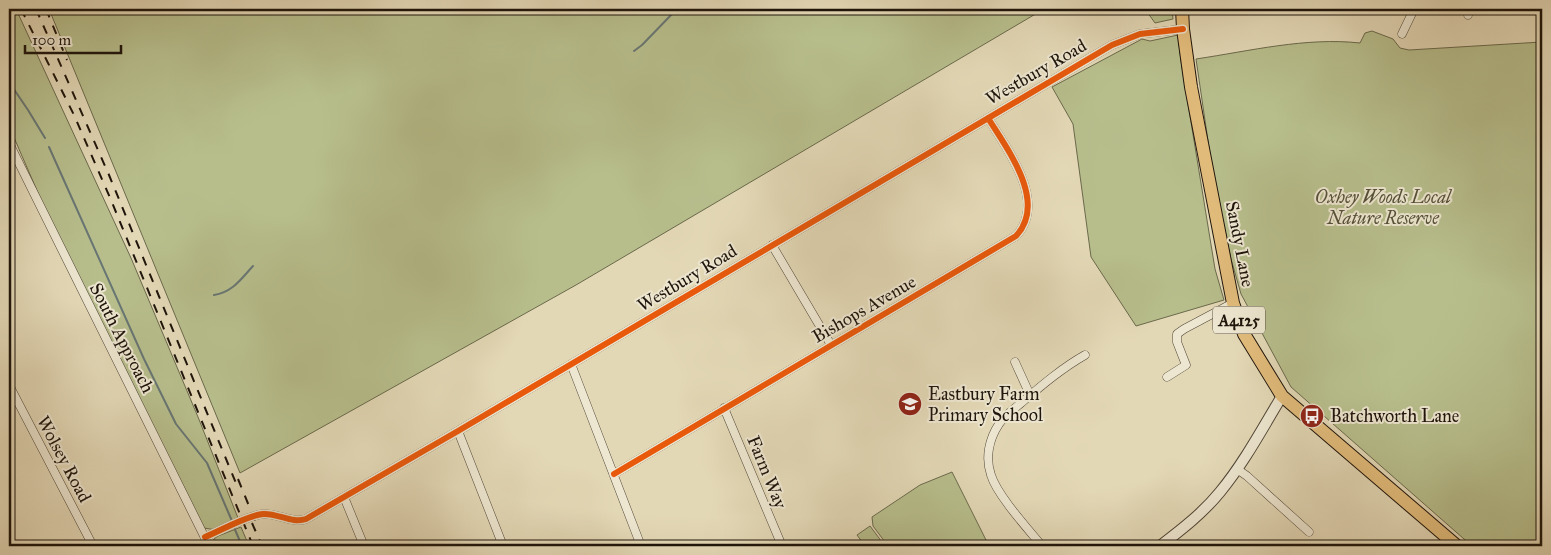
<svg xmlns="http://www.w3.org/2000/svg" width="1551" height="555" viewBox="0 0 1551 555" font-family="'IM FELL Great Primer',serif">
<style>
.green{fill:#b7be8c;stroke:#6a694c}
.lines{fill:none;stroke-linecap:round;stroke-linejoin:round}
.stream{stroke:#687674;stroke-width:2}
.minor-casing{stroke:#4f4536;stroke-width:9}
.tertiary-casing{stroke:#4f4536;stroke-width:12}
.primary-casing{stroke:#1e140b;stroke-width:14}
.minor{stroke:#ede6d0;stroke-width:8}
.tertiary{stroke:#ede6d0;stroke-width:10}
.primary{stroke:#e2bc7b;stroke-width:12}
.rail{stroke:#1e140b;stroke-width:2;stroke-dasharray:9 9;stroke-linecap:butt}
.cycleway-casing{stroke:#ede6d0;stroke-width:9}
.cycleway{stroke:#e8590c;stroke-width:6}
.labels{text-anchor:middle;stroke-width:4;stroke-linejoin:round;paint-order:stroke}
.shield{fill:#ede6d0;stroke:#5c5346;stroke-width:1}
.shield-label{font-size:16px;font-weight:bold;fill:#1e140b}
.street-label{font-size:18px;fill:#1e140b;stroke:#ede6d0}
.park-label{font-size:18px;font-style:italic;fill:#545038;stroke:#ede6d0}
.poi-label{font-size:18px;fill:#1e140b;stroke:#ede6d0;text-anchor:start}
</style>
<rect width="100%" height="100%" fill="#e3d8b6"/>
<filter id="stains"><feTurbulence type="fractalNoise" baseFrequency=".004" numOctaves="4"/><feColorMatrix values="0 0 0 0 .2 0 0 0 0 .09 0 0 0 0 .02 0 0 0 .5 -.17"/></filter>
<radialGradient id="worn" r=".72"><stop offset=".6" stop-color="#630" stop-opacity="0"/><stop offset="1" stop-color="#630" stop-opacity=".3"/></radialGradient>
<path class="green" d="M9,9H16L131,258L198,417L238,518L216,530L204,528L58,239L9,126Z
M49,9H1044L576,285L240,473Z
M1145,9H1172L1173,19L1155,23Z
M1372,31L1393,39L1400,48L1409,50L1542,42V546H1472L1291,387L1241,294L1231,259L1213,175L1196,59C1250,51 1306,37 1360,43L1365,33Z
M1178,35L1181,61L1215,269L1224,300L1136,326L1091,257L1073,124L1052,87L1142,39L1150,41Z
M952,472L989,546H888L873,526L872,517L920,485Z
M870,526L885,546H865L857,535Z
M241,527L249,546H215L213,543L214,539L218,536Z"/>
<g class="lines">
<path class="stream" d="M634,51L642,45L674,12L680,9
M9,82L28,110L45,138
M49,147L144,359L176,424L207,463L232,521
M214,295C233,292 241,279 253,266
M233,525L242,546"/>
<g class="minor-casing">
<path id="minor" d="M1468,9V15
M1402,34L1414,9
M9,143L209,546
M772,245L831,345
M1015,362L1030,395
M571,364L641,546
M1167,377L1186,365L1177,342V334L1184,329L1233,303
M9,385L93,546
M724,408L782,546
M458,431L503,546
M1237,469L1247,476L1309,532
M614,474L1016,236C1048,202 1007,149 988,118
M344,497L364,546
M205,537C220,531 248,515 263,514C278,513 292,524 306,519L458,431L1112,45L1140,34L1183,29
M1042,546C1028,529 997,495 991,475C985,458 989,439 999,424C1004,416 1014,409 1021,403C1041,386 1062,368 1085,355"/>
</g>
<g class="tertiary-casing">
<path id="tertiary" d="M1160,546C1181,530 1203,513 1220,492C1244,463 1262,429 1282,396"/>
</g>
<g class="primary-casing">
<path id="primary" d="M1182,9L1183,29L1191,87L1233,303L1244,334L1282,396L1457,546"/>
</g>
<use href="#minor" class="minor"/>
<use href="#tertiary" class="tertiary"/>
<use href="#primary" class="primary"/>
<path class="rail" d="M21,9L74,115L111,200L253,546
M36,9L109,175L238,488
M46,9L67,60
M238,479L258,528
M252,523L262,546"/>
<g class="cycleway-casing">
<path id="cycleway" d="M614,474L1016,236C1048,202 1007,149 988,118
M205,537C220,531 248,515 263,514C278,513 292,524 306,519L458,431L1112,45L1140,34L1183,29"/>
</g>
<use href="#cycleway" class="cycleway"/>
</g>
<defs>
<g id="school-disc" transform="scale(1.25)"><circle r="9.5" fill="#8f2418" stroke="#ede6d0"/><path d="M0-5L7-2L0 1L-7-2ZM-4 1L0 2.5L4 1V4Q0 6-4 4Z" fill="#fff"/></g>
<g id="bus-disc" transform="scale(1.25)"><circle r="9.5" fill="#8f2418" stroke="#ede6d0"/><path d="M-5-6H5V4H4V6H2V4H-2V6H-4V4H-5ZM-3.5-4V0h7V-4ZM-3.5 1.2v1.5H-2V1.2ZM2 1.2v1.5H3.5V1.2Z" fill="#fff"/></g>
</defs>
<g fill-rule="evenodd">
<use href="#school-disc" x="910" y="404"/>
<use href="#bus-disc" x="1312" y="416"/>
</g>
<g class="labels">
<rect class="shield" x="1213" y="306.5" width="52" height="27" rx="4"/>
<g class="shield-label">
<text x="1239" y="326">A4125</text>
</g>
<g class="street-label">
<text transform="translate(1036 72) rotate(-30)" y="6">Westbury Road</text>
<text transform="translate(1240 244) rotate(79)" y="6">Sandy Lane</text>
<text transform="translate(687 278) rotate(-31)" y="6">Westbury Road</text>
<text transform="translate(864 309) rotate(-30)" y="6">Bishops Avenue</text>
<text transform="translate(122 338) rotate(63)" y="6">South Approach</text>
<text transform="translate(64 459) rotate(62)" y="6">Wolsey Road</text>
<text transform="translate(767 472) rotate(68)" y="6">Farm Way</text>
</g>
<g class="park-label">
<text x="1383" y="203">Oxhey Woods Local<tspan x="1383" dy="21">Nature Reserve</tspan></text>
</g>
<g class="poi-label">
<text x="928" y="400">Eastbury Farm<tspan x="928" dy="21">Primary School</tspan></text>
<text x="1330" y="422">Batchworth Lane</text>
</g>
</g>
<rect width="1551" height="555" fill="none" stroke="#e3d8b6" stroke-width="30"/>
<rect x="10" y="10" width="1531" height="535" fill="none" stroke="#1e140b" stroke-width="2.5"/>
<rect x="15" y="15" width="1521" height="525" fill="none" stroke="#1e140b"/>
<path d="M25 45v8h96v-8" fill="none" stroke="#1e140b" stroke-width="2.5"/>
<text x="32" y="45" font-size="15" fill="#1e140b" stroke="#ede6d0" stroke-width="4" paint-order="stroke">100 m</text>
<rect width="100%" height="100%" filter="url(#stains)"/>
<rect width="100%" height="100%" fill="url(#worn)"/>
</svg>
